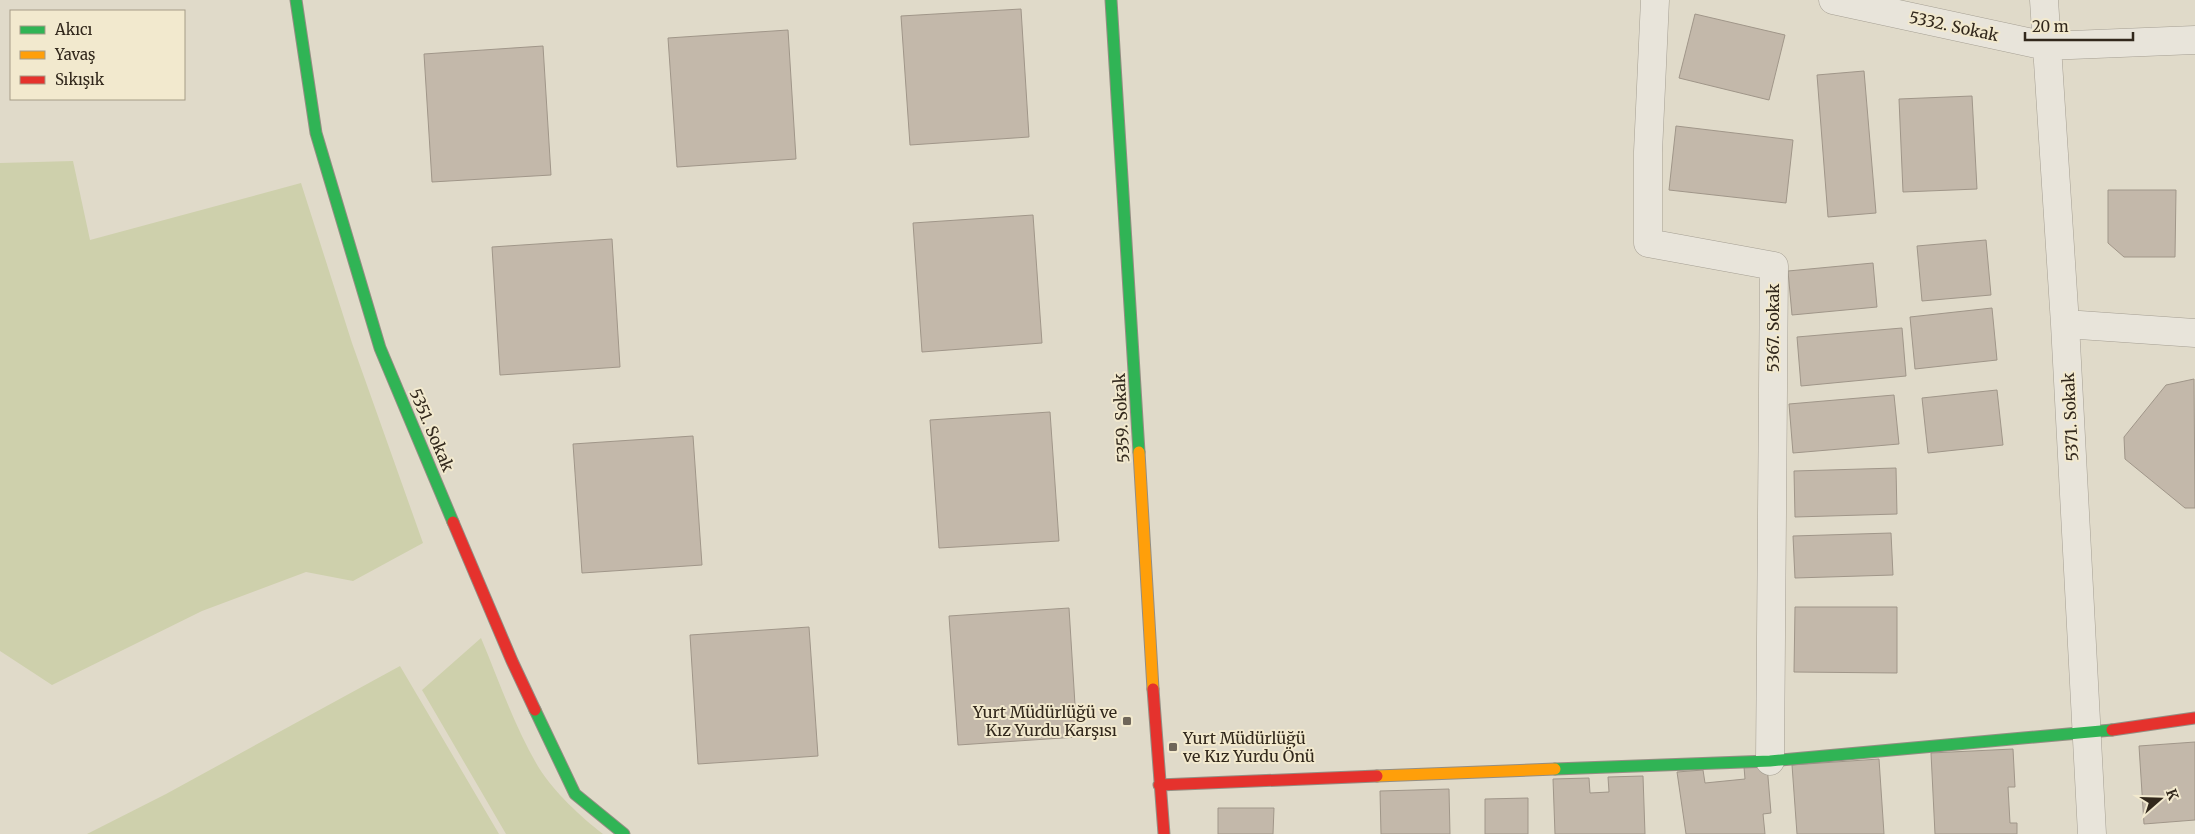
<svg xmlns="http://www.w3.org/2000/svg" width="2195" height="834" viewBox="0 0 2195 834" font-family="Merriweather,serif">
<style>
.green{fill:#ced0ac}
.building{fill:#c3b8aa;stroke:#a09689}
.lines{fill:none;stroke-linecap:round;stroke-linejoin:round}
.street-casing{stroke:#a59f93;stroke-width:29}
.fast-casing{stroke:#948e83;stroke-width:13}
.slow-casing{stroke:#948e83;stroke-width:13}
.jam-casing{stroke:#948e83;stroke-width:13}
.street{stroke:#e8e4da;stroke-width:28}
.fast{stroke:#30b455;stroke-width:11}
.slow{stroke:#ff9f0a;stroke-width:11}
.jam{stroke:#e5322d;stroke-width:11}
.poi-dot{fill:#6f6659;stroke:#f2e9ce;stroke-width:2}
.labels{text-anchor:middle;stroke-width:4;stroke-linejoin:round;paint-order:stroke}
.street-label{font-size:16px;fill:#32281c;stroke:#f2e9ce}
.poi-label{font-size:16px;fill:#32281c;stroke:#f2e9ce;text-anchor:end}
</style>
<rect width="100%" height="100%" fill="#e0dac9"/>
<path class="green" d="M73,161L90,240L301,183L352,343L423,543L353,581L306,572L202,611L52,685L0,651V163Z
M481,638C499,681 515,728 539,768C554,792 581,817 603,834H506L422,690Z
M400,666L499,834H87L166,794Z"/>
<path class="building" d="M1021,9L1029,137L910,145L901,16Z
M1695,14L1785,35L1769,100L1679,78Z
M788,30L796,159L677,167L668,38Z
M543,46L551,175L432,182L424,54Z
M1864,71L1876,213L1828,217L1817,75Z
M1972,96L1977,189L1903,192L1899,99Z
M1676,126L1793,140L1786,203L1669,190Z
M2108,190H2176L2175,257H2124L2108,243Z
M1033,215L1042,343L922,352L913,223Z
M612,239L620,367L500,375L492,247Z
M1986,240L1991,295L1922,301L1917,246Z
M1873,263L1877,307L1792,315L1788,271Z
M1992,308L1997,360L1915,369L1910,317Z
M1902,328L1906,376L1801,386L1797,337Z
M2194,379L2195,508H2185L2125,459L2124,437L2166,385Z
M1997,390L2003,445L1928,453L1922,398Z
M1894,395L1899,444L1793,453L1789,404Z
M1050,412L1059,541L939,548L930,420Z
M693,436L702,565L582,573L573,444Z
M1896,468L1897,514L1795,517L1794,471Z
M1891,533L1893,575L1795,578L1793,536Z
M1795,607H1897V673L1794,672Z
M1069,608L1077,737L958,745L949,616Z
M809,627L818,756L698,764L690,635Z
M2195,742V820L2144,824L2139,746Z
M2013,749L2015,787H2008L2010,823H2017V834H1935L1931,753Z
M1879,759L1884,834H1797L1792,765Z
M1767,765L1771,813L1763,814L1765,834H1686L1677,772L1703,770L1705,783L1745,779L1744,767Z
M1643,776L1645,834H1555L1553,779L1589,778L1590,793L1609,792L1608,777Z
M1449,789L1450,834H1381L1380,791Z
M1528,798V834H1485V799Z
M1218,808H1274L1273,834H1218Z"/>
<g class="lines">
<g class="street-casing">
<path id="street" d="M1655,0L1648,152V243L1774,266L1770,761
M1833,0L2046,46L2195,40
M2044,0L2065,324L2092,834
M2065,324L2195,333"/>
</g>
<g class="fast-casing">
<path id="fast" d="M296,0L316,133L380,348L453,522
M1111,0L1139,452
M535,710L575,794L624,834
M1555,769L1770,761L2112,730"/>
</g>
<g class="slow-casing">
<path id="slow" d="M1139,452L1153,689
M1377,776L1555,769"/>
</g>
<g class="jam-casing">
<path id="jam" d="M453,522L512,661L535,710
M1153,689L1164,834
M2112,730L2195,718
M1159,785L1377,776"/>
</g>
<use href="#street" class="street"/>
<use href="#fast" class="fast"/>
<use href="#slow" class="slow"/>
<use href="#jam" class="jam"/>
</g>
<g class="poi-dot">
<rect x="1122" y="716" width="10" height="10" rx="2.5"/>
<rect x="1168" y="742" width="10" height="10" rx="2.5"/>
</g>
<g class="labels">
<g class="street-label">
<text transform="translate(1954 26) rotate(12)" y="6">5332. Sokak</text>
<text transform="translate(1773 328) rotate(-90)" y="6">5367. Sokak</text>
<text transform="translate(2070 417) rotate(-93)" y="6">5371. Sokak</text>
<text transform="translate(1121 418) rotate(-93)" y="6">5359. Sokak</text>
<text transform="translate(432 430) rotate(67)" y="6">5351. Sokak</text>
</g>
<g class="poi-label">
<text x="1117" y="718">Yurt Müdürlüğü ve<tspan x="1117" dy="18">Kız Yurdu Karşısı</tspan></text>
<text x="1183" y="744" text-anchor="start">Yurt Müdürlüğü<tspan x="1183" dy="18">ve Kız Yurdu Önü</tspan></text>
</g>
</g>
<rect x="10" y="10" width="175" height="90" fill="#f2e9ce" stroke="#a59c87"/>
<rect x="20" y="26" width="25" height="8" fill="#30b455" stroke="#a59c87"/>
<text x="55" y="35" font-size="15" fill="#32281c">Akıcı</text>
<rect x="20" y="51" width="25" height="8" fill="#ff9f0a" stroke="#a59c87"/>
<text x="55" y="60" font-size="15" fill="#32281c">Yavaş</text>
<rect x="20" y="76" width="25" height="8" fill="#e5322d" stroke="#a59c87"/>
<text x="55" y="85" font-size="15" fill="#32281c">Sıkışık</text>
<g transform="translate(2160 799) rotate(70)" stroke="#f2e9ce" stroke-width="4" paint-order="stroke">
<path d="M0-4L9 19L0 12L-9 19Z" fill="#32281c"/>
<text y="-8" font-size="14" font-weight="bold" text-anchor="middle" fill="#32281c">K</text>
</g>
<path d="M2025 32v8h108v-8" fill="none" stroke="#32281c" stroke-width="2.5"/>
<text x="2032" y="32" font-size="15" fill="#32281c" stroke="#f2e9ce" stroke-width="4" paint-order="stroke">20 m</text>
</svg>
